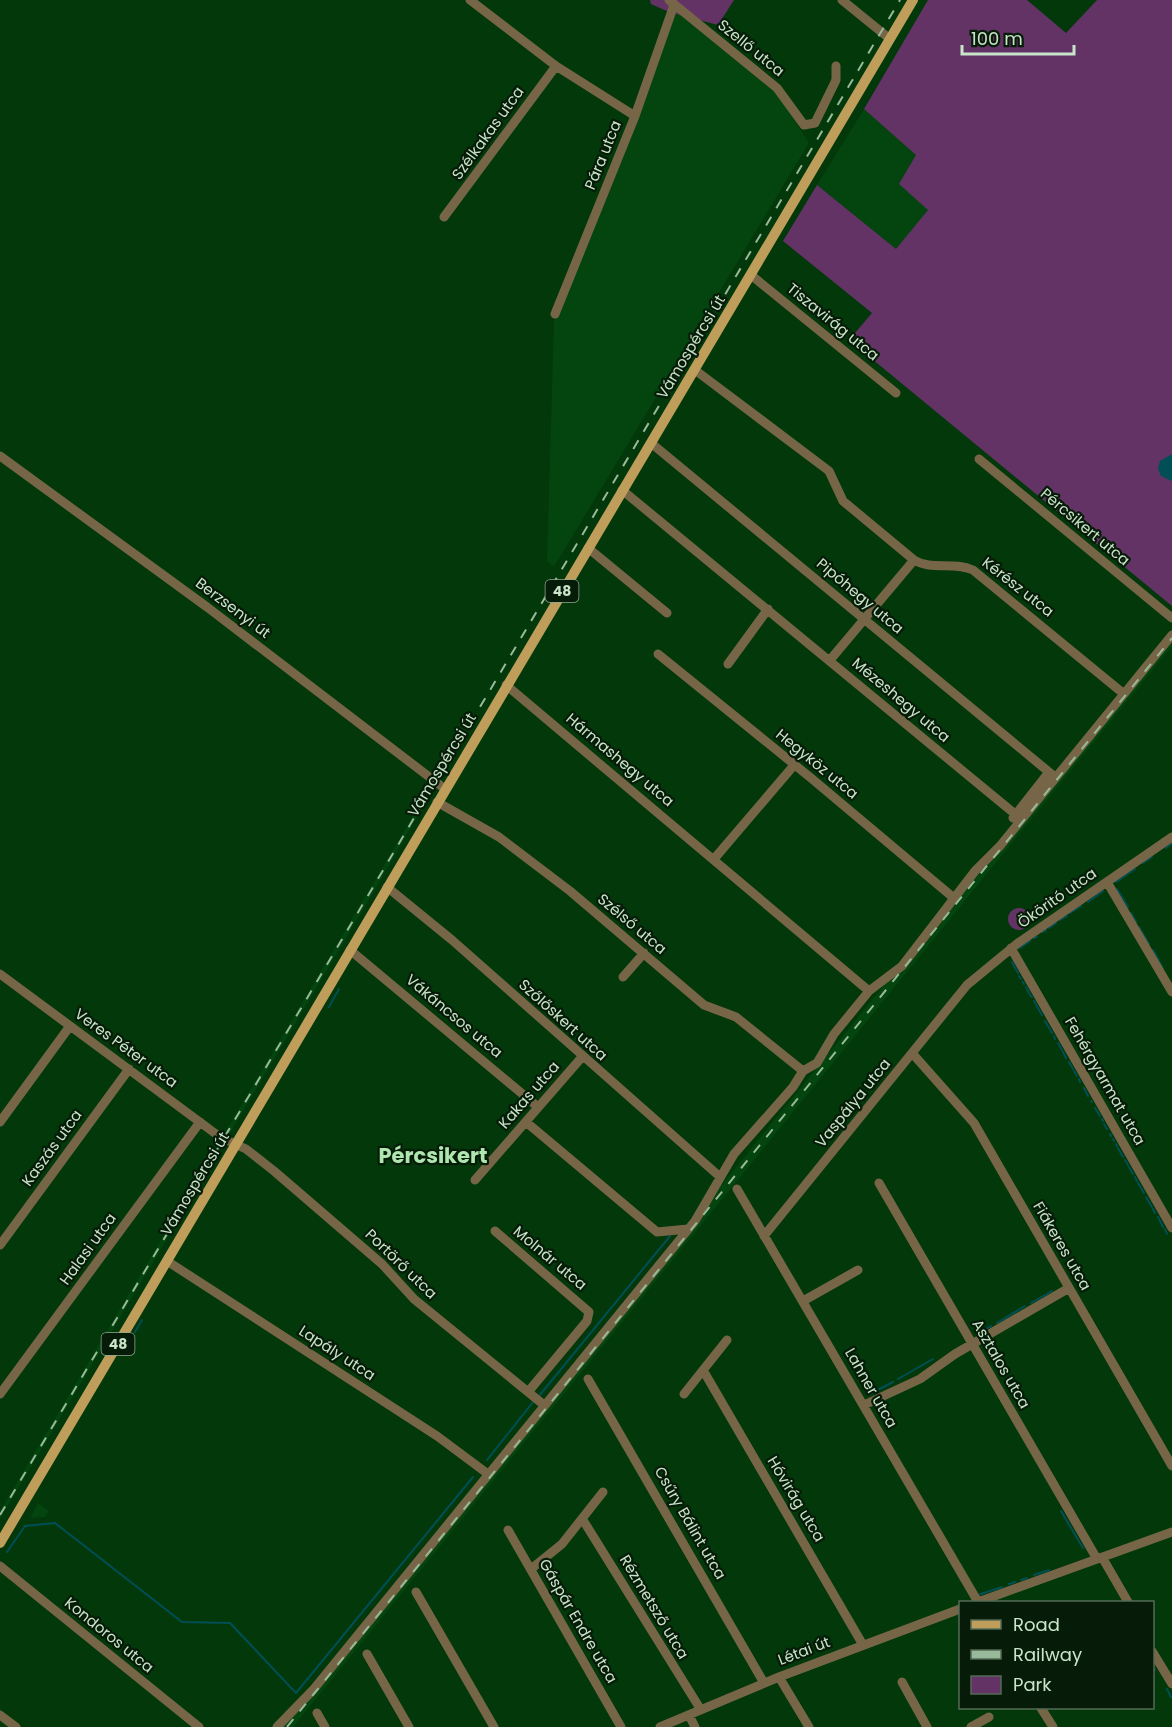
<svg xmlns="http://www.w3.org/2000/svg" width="1172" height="1727" viewBox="0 0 1172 1727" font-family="Poppins,sans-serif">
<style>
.built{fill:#04440f}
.green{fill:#633366}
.water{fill:#014f56}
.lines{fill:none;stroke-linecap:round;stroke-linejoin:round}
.stream{stroke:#014f56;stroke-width:2}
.minor{stroke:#766647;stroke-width:9}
.major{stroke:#be9e5a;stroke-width:10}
.rail{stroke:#99ba9a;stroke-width:2;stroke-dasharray:10 10;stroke-linecap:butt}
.labels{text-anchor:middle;stroke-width:4.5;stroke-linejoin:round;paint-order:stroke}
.shield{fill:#061b08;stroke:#8fa88f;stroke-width:1.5}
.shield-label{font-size:14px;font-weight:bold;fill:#cae4c9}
.street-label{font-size:15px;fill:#cae4c9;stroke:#061b08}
.district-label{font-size:21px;font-weight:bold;fill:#afe5af;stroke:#061b08}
</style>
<rect width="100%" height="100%" fill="#02380a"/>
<path class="built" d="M669,12L680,15L775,90L809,143L554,567L547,561L554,320Z
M864,109L917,155L929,209L897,250L817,185Z
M1172,631V646L306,1711L293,1727H281Z
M431,786L434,788L370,898L0,1519V1511Z
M38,1503L49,1511L45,1517L30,1518Z"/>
<path class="green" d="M650,0H734L718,25L669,12L651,4Z
M928,0H1027L1066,33L1097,0H1172V606L849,340L872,313L783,241L817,185L896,249L928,210L899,184L916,155L864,109Z
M1008 919a11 11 0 1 1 22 0a11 11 0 1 1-22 0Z"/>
<path class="water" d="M1172,454V481L1161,476L1158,469L1160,461Z"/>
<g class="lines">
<path class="stream" d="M1166,848L1171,844
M1143,863L1152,857
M1116,882L1135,869
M1117,889L1128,907
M1088,902L1103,891
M1070,913L1081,906
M1131,913L1136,922
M1060,920L1067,916
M1139,927L1149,944
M1049,928L1056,923
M1042,932L1046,930
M1034,938L1037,937
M1020,948L1030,941
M1153,950L1159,961
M1012,962L1018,973
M1160,963L1163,969
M1019,976L1021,979
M1023,982L1024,984
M1026,987L1029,993
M1030,995L1032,997
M1034,1001L1042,1015
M329,1007L339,989
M1045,1021L1052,1033
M1054,1036L1055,1039
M1058,1043L1062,1050
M1063,1052L1066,1058
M1069,1062L1073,1069
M1074,1071L1077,1076
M1079,1079L1080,1082
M1084,1088L1088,1096
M1091,1101L1092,1102
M1095,1108L1100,1116
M1102,1119L1103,1121
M1104,1124L1107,1129
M1110,1134L1111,1136
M1113,1139L1114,1141
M1116,1144L1117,1146
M1118,1148L1123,1157
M1125,1160L1128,1165
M1129,1167L1133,1174
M1135,1177L1137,1181
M1138,1183L1144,1193
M1146,1197L1152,1207
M1153,1209L1155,1213
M1158,1217L1163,1227
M1165,1229L1167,1234
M1031,1303L1052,1291
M997,1323L1025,1306
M135,1332L142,1320
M978,1334L991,1326
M898,1379L933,1359
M870,1394L893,1382
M539,1396L670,1236
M487,1460L533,1402
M1061,1511L1083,1548
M7,1552L25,1526L55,1523L182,1622L230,1623L296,1693L473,1477
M1034,1575L1049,1570
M1021,1580L1027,1578
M1009,1584L1015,1582
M978,1595L1002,1587
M1152,1666L1155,1670
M1167,1689L1171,1697"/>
<path class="minor" d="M470,0L556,66L635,116
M669,0L777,88L804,125L815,123L836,80V66
M842,0L890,39
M444,217L556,66
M751,275L896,393
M555,314L635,116L674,5
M695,370L829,471L843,501L914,560C932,571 953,561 973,570L1124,694
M651,443L1055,777
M0,456L207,607L445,789
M979,459L1172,618
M622,490L1015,814
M588,548L667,613
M658,654L811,778L955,899
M830,660L914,560
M728,664L768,609
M506,685L869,991
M437,802L499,837L570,891L704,1005L736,1017L803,1071
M1013,818L1049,772
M714,859L795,764
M1107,882L1172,992
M387,887L452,940L719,1176
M1011,948L1172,1228
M350,950L538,1107
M0,974L220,1137L246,1149L274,1171L382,1264L414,1299L544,1405
M623,977L644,953
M912,1053L974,1123L1172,1466
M0,1122L70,1026
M526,1122L657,1232L688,1229
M475,1180L582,1057
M879,1183L1097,1559
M737,1189L978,1602
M495,1231L589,1312L587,1321L528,1392
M764,1236L967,985L1018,943L1172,837
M0,1245L129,1069
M167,1261L437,1436L488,1474
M803,1301L858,1270
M703,1370L863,1645
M588,1379L764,1683
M0,1394L200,1122
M684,1394L727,1340
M864,1405L920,1379L955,1354L1069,1288
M583,1520L701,1710
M508,1530L621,1727
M1102,1557L1128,1602
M0,1566L199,1727
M531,1569L562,1544L603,1492
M416,1592L494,1727
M978,1602L1172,1532
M1152,1651L1172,1684
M367,1654L409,1727
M779,1677L809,1727
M902,1682L927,1727
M1041,1708L1053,1727
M317,1713L325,1727
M0,1715L16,1727
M689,1715L695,1727
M277,1727L313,1690L695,1221L734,1154L793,1087L803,1071L817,1063L834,1034L869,991L902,966L975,871L1000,846L1172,635
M660,1727L779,1677L960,1609
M971,1727L989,1717"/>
<path class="major" d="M0,1543L913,0"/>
<path class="rail" d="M0,1515L900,0
M287,1727L1172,638"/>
</g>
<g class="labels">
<g class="shield">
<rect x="545.5" y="580" width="33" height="22" rx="4.5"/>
<rect x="101.5" y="1333" width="33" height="22" rx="4.5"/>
</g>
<g class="shield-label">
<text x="562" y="596">48</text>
<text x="118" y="1349">48</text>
</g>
<g class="street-label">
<text transform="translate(751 48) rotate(39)" y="5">Szellő utca</text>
<text transform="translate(488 133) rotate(-54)" y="5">Szélkakas utca</text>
<text transform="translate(603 155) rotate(-68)" y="5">Pára utca</text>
<text transform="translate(833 322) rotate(39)" y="5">Tiszavirág utca</text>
<text transform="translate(691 347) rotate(-59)" y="5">Vámospércsi út</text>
<text transform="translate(1085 527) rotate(40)" y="5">Pércsikert utca</text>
<text transform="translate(1018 587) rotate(38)" y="5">Kérész utca</text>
<text transform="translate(860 596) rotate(40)" y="5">Pipóhegy utca</text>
<text transform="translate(233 608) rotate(37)" y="5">Berzsenyi út</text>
<text transform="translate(901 700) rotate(40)" y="5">Mézeshegy utca</text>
<text transform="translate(620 760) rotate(40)" y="5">Hármashegy utca</text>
<text transform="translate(817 764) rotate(39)" y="5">Hegyköz utca</text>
<text transform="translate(442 765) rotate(-59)" y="5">Vámospércsi út</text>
<text transform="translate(1057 898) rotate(-35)" y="5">Ököritó utca</text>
<text transform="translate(632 924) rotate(40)" y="5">Szélső utca</text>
<text transform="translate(454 1016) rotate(40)" y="5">Vákáncsos utca</text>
<text transform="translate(563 1020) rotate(42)" y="5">Szőlőskert utca</text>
<text transform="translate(126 1048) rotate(36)" y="5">Veres Péter utca</text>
<text transform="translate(1105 1081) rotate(60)" y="5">Fehérgyarmat utca</text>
<text transform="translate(529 1095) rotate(-49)" y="5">Kakas utca</text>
<text transform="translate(853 1103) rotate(-51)" y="5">Vaspálya utca</text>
<text transform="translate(52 1148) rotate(-54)" y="5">Kaszás utca</text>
<text transform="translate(195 1184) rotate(-59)" y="5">Vámospércsi út</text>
<text transform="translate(1062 1246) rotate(60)" y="5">Fiákeres utca</text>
<text transform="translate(88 1249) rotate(-54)" y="5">Halasi utca</text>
<text transform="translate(550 1258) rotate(40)" y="5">Molnár utca</text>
<text transform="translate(401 1264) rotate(44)" y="5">Portörő utca</text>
<text transform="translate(337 1353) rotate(33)" y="5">Lapály utca</text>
<text transform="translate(1001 1364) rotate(60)" y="5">Asztalos utca</text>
<text transform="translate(871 1388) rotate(60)" y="5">Lahner utca</text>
<text transform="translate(796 1499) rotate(59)" y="5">Hóvirág utca</text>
<text transform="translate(690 1523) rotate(60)" y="5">Csűry Bálint utca</text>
<text transform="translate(654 1607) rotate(59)" y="5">Rézmetsző utca</text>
<text transform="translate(578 1621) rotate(60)" y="5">Gáspár Endre utca</text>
<text transform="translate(109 1635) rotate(39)" y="5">Kondoros utca</text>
<text transform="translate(804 1651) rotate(-21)" y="5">Létai út</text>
</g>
<g class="district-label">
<text x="433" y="1163">Pércsikert</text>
</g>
</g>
<rect x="959" y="1601" width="195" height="108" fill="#061b08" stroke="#546b55" stroke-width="1.5"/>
<rect x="971" y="1620" width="30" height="9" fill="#be9e5a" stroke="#546b55" stroke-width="1.5"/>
<text x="1013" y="1631" font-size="18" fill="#cae4c9">Road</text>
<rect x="971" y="1650" width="30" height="9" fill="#99ba9a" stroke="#546b55" stroke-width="1.5"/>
<text x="1013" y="1661" font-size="18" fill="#cae4c9">Railway</text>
<rect x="971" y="1676" width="30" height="18" fill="#633366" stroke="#546b55" stroke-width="1.5"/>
<text x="1013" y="1691" font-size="18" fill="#cae4c9">Park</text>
<path d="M962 45v9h112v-9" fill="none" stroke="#cae4c9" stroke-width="3"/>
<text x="971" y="45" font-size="18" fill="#cae4c9" stroke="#061b08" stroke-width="4.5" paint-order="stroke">100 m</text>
</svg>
